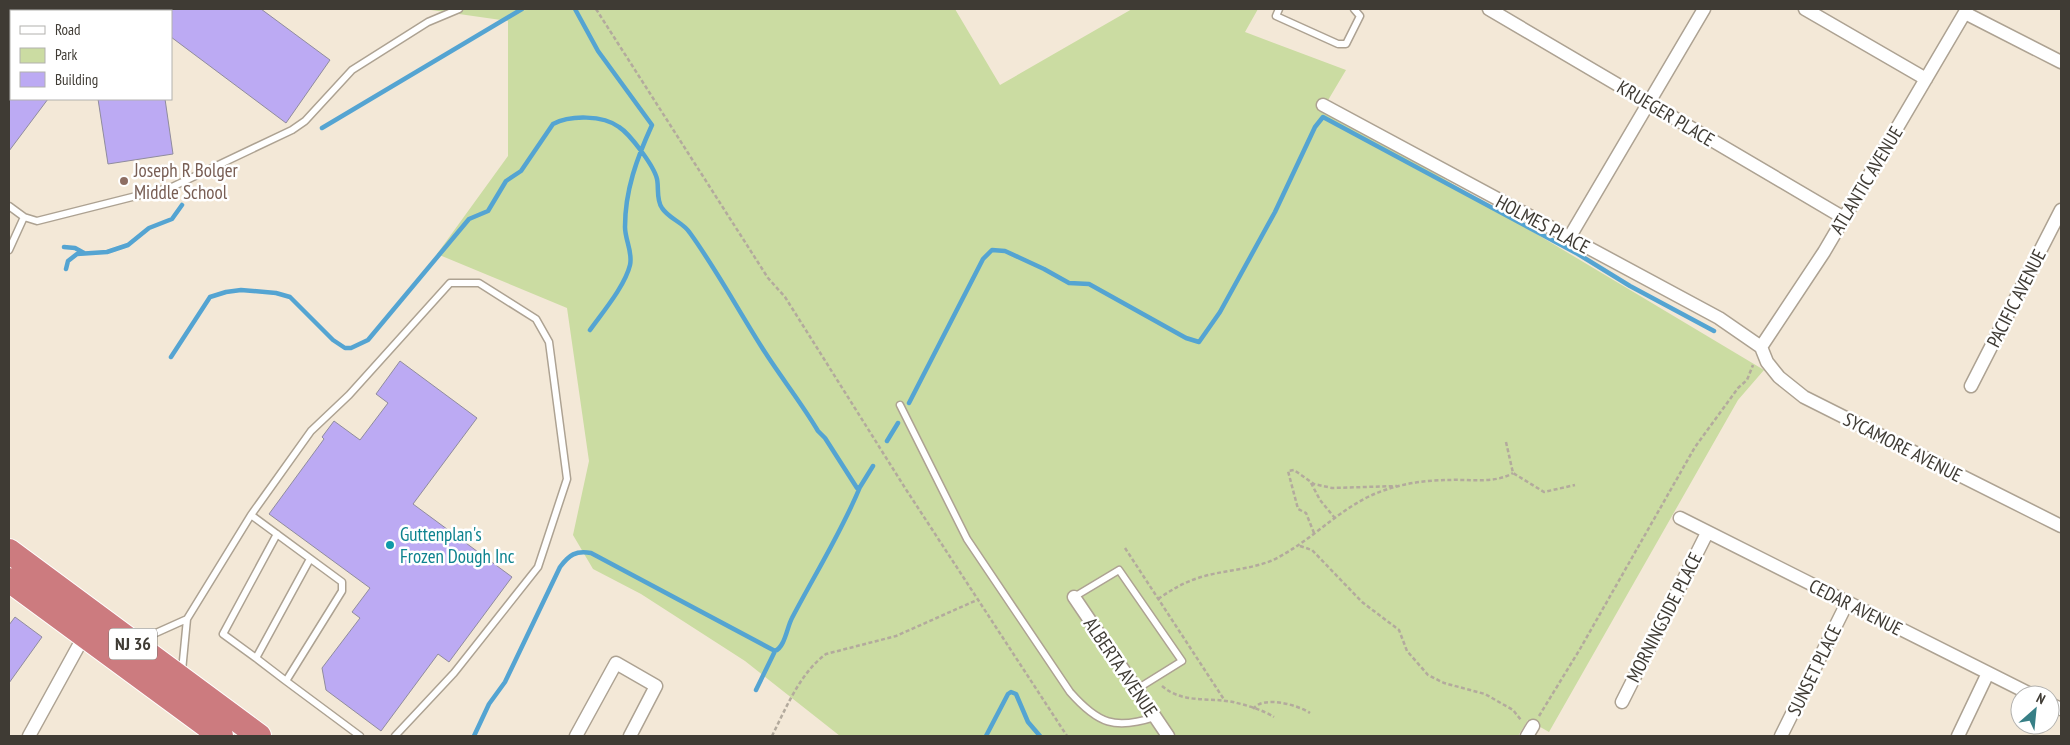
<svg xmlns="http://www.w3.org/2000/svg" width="2070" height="745" viewBox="0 0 2070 745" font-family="'PT Sans Narrow',sans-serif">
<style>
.green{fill:#cbdca2}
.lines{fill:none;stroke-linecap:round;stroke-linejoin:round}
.stream{stroke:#54a4d2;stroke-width:4.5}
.building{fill:#bcaaf3;stroke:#908c9d}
.lane-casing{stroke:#ada292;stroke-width:9}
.street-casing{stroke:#ada292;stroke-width:15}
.highway-casing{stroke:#fff;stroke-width:26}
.path{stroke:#b3aa9d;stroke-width:2.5;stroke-dasharray:4 2.5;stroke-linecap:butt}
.lane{stroke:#fff;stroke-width:6}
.street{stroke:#fff;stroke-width:12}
.highway{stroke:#cc7b7f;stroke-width:24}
.education-dot{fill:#8d6e63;stroke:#fff;stroke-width:2}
.culture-dot{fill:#0f9aa8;stroke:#fff;stroke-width:2}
.labels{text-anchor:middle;stroke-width:5;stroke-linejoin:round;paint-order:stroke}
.shield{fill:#fff;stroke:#797671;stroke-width:1}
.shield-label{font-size:18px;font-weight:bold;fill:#3f3b34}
.street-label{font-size:19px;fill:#3f3b34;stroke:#fff}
.education-label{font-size:19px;fill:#785e54;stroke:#fff;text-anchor:start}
.culture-label{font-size:19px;fill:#0d838f;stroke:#fff;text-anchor:start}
</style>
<rect width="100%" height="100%" fill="#f3e8d7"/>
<path class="green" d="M424,9H955L1000,85L1132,9H1258L1245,32L1346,70L1324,107L1764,370L1738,400L1549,732L1528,720L1518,736H840L745,661L641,594L593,569L573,535L589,461L567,308L437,254L508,156V21Z"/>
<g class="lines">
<path class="stream" d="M575,9L598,51L652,125C637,158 625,190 625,227C625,240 633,252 630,265C625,286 602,313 590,330
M322,128L522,9
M64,247L75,248L84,253
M66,269L68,261L77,254L107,252L128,245L149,228L172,219L182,205
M171,357L210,297L226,292L241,290L276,293L290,297L333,340L345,348H351L368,340L469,219L488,211L506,181L521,171L553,124C570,115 603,115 619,127C630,134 654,166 657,179C659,188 656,200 662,208C669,219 683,222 690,233C716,269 737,308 761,346C779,375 801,402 818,431L825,438L857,488L860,487L873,466
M909,403L983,259L992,250L1005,251L1044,269L1069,283L1089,284L1186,338L1199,342L1220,312L1275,212L1315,127L1323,117L1578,254L1630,286L1714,331
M887,441L898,423
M756,690L775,651
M474,736L489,704L505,682L560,567C569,555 576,550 591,553L775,651C785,647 787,627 792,618C815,574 841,533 860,487
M986,736L1008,694L1011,692L1016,694L1028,722L1040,736"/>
</g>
<path class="building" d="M171,9H261L330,60L286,123L171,37Z
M9,99H48L9,151Z
M98,99H165L173,154L108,164Z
M400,361L477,418L413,504L512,577L449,662L438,654L381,731L326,690L322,668L360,618L352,612L370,588L269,514L324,439L322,437L334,421L360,440L388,403L376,394Z
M15,617L42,637L9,683V625Z"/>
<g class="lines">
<g class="lane-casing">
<path id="lane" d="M1279,9L1276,16L1338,44H1346L1360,16L1354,9
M9,206L24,217L9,250
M24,217L37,221L172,187L292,130L305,121L352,70L428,22L459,9
M900,405L967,539L1070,692C1098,724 1115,730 1155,717
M251,515L311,431L349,395L450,283H479L536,319L549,342L567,479L538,567L454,673L395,736
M1074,597L1119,570L1182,661L1137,689
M138,641L187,619
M256,658L223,634L277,534
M182,671L187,619L251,515L342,582V591L286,681L360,736
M286,681L256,658L310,559"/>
</g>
<g class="street-casing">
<path id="street" d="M1489,9L1844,218
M1805,9L1926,79
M1965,13L2061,62
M1323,105L1719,318L1761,347L1767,362L1779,377L1804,397L2061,526
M1569,238L1704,9
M1761,347L1824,252L1967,9
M1971,386L2061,210
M1680,518L2032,695
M1074,597L1168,736
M1622,702L1707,533
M2050,704L2061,709
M29,736L84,636
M576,736L616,663L656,686L630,736
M1527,736L1533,726
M1781,736L1847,603
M1958,736L1988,673"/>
</g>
<g class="highway-casing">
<path id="highway" d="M9,551L259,736
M9,580L221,736"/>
</g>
<path class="path" d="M596,9L768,278L785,297L907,491L1067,736
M1506,442L1513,473L1544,492L1575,485
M1311,483L1320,500L1334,517
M1314,533L1306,513L1298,509L1288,471L1294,470L1314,484L1332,488L1397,486
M1300,546L1312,550L1362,602L1399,630L1407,651L1428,675L1444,683L1485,694L1513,710L1521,720
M1125,548L1225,701
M1158,599C1171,590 1183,583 1198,578C1222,570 1250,570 1273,560C1313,541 1342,504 1385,490C1405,483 1429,480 1449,480C1471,479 1494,484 1513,473
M1162,686C1183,704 1208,697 1233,702C1246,705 1263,710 1274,717
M1253,709C1263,695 1298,705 1310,713
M1539,716L1580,649L1695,447L1738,388L1747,380L1753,365
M772,736C786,708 800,673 826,654L896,636L977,600"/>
<use href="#lane" class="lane"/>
<use href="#street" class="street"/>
<use href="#highway" class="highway"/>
</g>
<circle class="education-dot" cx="124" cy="181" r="5"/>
<circle class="culture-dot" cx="390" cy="545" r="5"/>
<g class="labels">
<rect class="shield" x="109" y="628.5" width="48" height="31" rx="4"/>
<g class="shield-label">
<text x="133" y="650">NJ 36</text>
</g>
<g class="street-label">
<text transform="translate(1666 113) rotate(31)" y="7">KRUEGER PLACE</text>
<text transform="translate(1866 180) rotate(-59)" y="7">ATLANTIC AVENUE</text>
<text transform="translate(1543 224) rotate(28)" y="7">HOLMES PLACE</text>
<text transform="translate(2016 298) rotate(-63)" y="7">PACIFIC AVENUE</text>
<text transform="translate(1903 447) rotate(27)" y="7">SYCAMORE AVENUE</text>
<text transform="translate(1856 607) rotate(27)" y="7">CEDAR AVENUE</text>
<text transform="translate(1664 617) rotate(-63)" y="7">MORNINGSIDE PLACE</text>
<text transform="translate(1121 667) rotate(56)" y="7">ALBERTA AVENUE</text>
<text transform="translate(1814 670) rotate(-64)" y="7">SUNSET PLACE</text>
</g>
<g class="education-label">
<text x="134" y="177">Joseph R Bolger<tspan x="134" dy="22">Middle School</tspan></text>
</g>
<g class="culture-label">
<text x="400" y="541">Guttenplan's<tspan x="400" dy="22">Frozen Dough Inc</tspan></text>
</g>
</g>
<rect width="2070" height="745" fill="none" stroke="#3f3b34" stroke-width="20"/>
<rect x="10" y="10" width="162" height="90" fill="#ffffff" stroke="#b2b1ae"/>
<rect x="20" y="26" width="25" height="8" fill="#ffffff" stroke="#b2b1ae"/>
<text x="55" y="35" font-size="15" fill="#3f3b34">Road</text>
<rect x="20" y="48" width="25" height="15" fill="#cbdca2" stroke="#b2b1ae"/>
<text x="55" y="60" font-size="15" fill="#3f3b34">Park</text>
<rect x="20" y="72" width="25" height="15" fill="#bcaaf3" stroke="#b2b1ae"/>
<text x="55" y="85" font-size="15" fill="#3f3b34">Building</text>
<g transform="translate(2035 710) rotate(27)"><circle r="24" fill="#ffffff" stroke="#b2b1ae"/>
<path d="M0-4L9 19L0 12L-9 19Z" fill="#377f86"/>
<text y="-8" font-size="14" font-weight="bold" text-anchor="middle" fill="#3f3b34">N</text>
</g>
</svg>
